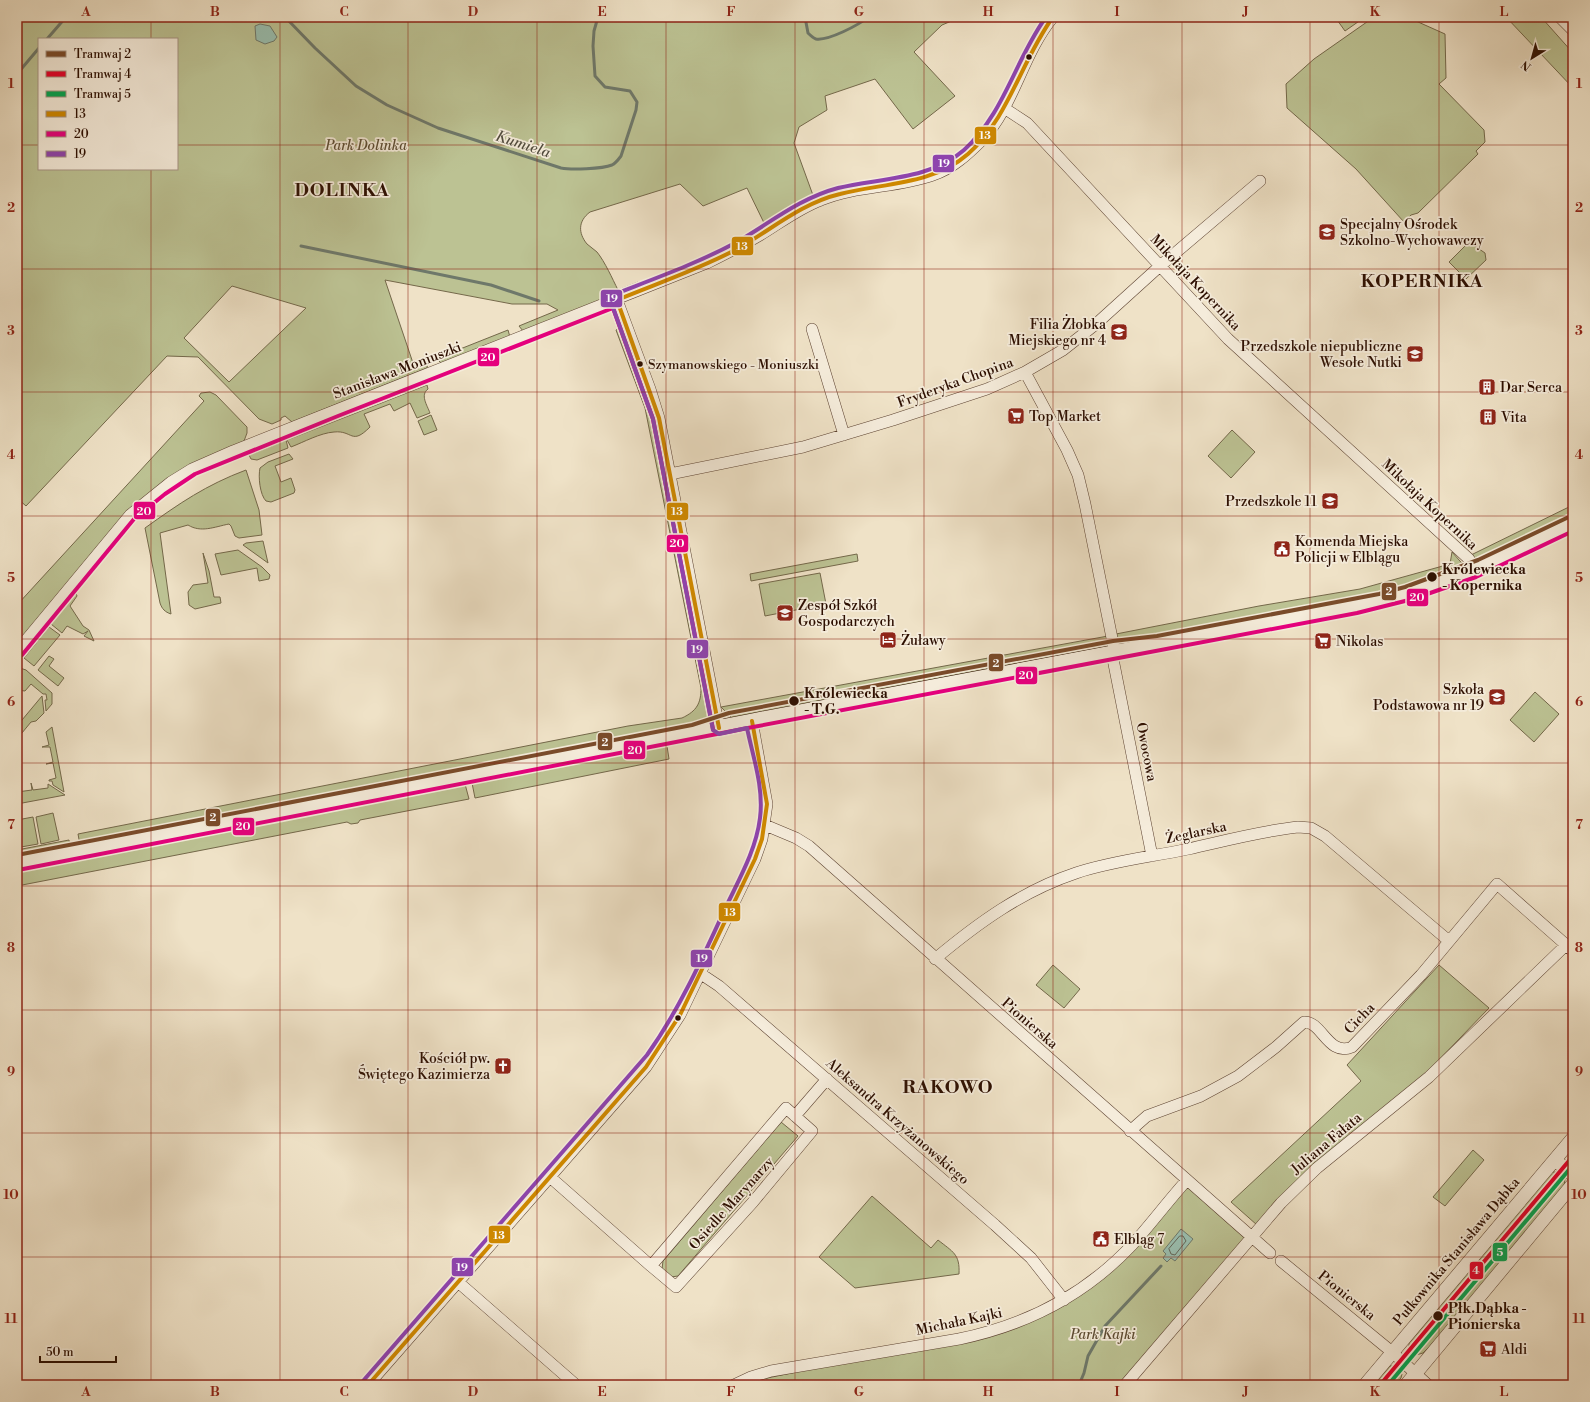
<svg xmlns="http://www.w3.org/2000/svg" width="1590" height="1402" viewBox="0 0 1590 1402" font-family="'Libre Bodoni',serif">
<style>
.green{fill:#bcc293;stroke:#74684a;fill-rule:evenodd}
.water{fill:#9abfb0;stroke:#6e786a}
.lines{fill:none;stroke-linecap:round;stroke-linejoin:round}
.shore{stroke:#636658;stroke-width:1}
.stream{stroke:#6e786a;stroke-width:3}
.minor-casing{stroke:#5d4332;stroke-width:12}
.tertiary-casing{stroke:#5d4332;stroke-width:14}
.secondary-casing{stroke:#2c0e00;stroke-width:16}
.minor{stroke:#f5ecdb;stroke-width:11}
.tertiary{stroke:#f5ecdb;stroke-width:13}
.secondary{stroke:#f5ecdb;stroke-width:15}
.bus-1-casing{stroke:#f5ecdb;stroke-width:7}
.bus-2-casing{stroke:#f5ecdb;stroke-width:7}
.bus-3-casing{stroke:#f5ecdb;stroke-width:7}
.bus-1{stroke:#ce8800;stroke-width:4}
.bus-2{stroke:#e5007d;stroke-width:4}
.bus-3{stroke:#8e44ad;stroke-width:4}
.tram-1-casing{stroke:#f5ecdb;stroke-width:7}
.tram-2-casing{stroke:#f5ecdb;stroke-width:7}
.tram-3-casing{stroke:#f5ecdb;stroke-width:7}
.tram-1{stroke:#7a4b2a;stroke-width:4}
.tram-2{stroke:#e4002b;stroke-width:4}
.tram-3{stroke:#00a651;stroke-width:4}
.grid{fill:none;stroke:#8f2418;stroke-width:1;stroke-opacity:0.55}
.bus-dot{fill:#2c0e00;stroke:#f5ecdb;stroke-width:1.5}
.labels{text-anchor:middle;stroke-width:3.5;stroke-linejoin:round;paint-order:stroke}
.bus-label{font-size:13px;fill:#2c0e00;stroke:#f5ecdb;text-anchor:start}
.park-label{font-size:14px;font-style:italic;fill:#5e4d33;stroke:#f5ecdb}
.poi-label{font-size:14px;fill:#2c0e00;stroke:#f5ecdb;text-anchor:start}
.street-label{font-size:14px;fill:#2c0e00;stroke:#f5ecdb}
.stop-label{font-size:14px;font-weight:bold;fill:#2c0e00;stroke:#f5ecdb;text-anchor:start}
.water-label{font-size:15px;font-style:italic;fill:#524c3e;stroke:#f5ecdb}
.district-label{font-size:18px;font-weight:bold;letter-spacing:1px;fill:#2c0e00;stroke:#f5ecdb}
.line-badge{stroke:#f5ecdb;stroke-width:1.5}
.badge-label{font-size:11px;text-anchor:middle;font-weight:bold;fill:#fff}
.neatline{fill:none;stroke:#8f2418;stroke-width:1.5}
.grid-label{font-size:13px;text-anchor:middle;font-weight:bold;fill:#8f2418}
</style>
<rect width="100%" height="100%" fill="#efe2c7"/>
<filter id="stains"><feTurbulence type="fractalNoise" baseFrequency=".005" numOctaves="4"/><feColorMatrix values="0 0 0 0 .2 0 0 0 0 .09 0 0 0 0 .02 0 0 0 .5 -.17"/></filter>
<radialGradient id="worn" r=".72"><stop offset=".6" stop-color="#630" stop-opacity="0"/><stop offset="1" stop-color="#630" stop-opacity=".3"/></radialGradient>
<path class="green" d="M17,17H961L942,25L914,52L955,96L913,129L875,79L825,96L827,110L799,127L794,143L814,198L766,227L747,188L703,206L680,184L590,212C578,221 578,233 587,244C590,247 594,249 597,252C605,262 612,278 618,290L638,282L640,285L621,292L618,291L619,293L523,331L519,326L558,310L547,304H512L385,280L414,366L428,361L427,368L292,422L285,416L281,418V420L272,424L259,419L198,357L167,356L26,506L17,498V68H22L17,63ZM39,39H177V169H39ZM232,286L306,308L229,382L184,338Z
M1335,17H1365L1345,31Z
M1374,17H1407L1445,34L1446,78L1439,84L1484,130L1485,142L1476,151L1478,154L1418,213L1411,215L1404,222L1356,169L1287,108L1286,84L1314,59Z
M1506,17H1541L1573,53V88Z
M1469,242L1485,253L1486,260L1466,279L1449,262Z
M621,328L652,408L711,709L710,715L706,722L80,845L78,834L628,726L682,718C697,711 701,703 701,688L645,408L616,330Z
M508,330L510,337L441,363L439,361L440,357Z
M427,385L428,389C420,395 427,405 430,413L417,418L410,403L394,411L390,404L364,414L370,427C351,446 353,430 334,432C320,433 304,442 291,447L287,440Z
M210,392L216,395L247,427V433L244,441L169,479L17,644V605L204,401L199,396L201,393Z
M431,415L437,430L424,435L418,421Z
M1232,430L1255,452L1231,478L1208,456Z
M286,440L288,448L257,460L251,459L249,455Z
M289,454L293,459L275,466L281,482L291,478L295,490L294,493L271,502L266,501C260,495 258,477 260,468L268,462Z
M246,470L259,510L262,535L239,538L235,536L231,526L229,524C214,527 201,533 188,525L160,533L171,614C165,612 162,609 160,603L145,528C180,503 206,485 246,470Z
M1573,505V517L1479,561L1471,555Z
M263,541L268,563L243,545L246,543Z
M238,550L262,567L270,575L269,579L259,581L257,568L221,575L215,554Z
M1452,552L1467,569L1385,595L1120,644L1116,634L1259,606L1360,589L1450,564Z
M203,553L209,571L214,597H220L221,603L195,609L189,605L188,592L193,585L208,583Z
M857,554L858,561L751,581L750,574Z
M820,573L826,604L765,616L759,584Z
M76,593L77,596L70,606L83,626L89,630L94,641L84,636L88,631L83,634L67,626L62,633L51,624Z
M49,627L60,635L34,666L24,658Z
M1108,636V646L732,718L721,707Z
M49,656L54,659L49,666L64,678L58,686L38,670Z
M17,667L26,670L52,693V704L46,711L45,700H47L46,694H43L31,684L25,691L17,690Z
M1535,692L1559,714L1534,742L1510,720Z
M42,696L44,713L36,721L31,722L17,739V726Z
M52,727L64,792L53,785L52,781H49V780L56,778L53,763L46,764L53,762L50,747H42L49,745L46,732Z
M667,746L669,759L475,798L472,783Z
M31,783L33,790L48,788V784L65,795L17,804V792L32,790Z
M465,784L469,799L360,820L358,823L351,824L347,822L17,886V872Z
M53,813L59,840L41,844L36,817Z
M33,817L38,844L21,847L17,820Z
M69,840L70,847L17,857V850Z
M1053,965L1080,989L1064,1008L1036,985Z
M1439,965L1489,1008L1432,1067L1257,1225L1231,1202L1361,1081L1347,1065Z
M781,1122L798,1136L678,1276L671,1277L662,1269L663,1261Z
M1473,1150L1484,1160L1445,1206L1433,1197Z
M1552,1172H1557L1565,1179L1564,1187L1430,1346L1423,1353L1416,1355L1409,1348V1343Z
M1184,1184L1248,1241L1125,1385H734L1006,1328L1106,1270Z
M872,1196L931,1248L938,1240C953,1252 960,1254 959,1274L855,1288L819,1257Z
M1390,1366H1394L1402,1374L1401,1378L1395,1385H1373Z"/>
<path class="water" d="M260,24L270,26L277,37L274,41L265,44L256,40L255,26Z
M1181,1229L1193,1239L1175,1261L1171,1258L1167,1262L1163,1258L1166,1254L1163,1251Z"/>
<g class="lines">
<path class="shore" d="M1180,1236H1183L1186,1241L1175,1255L1171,1254L1169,1249Z"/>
<path class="stream" d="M285,17L315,48L356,86L387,105L438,128L561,168C571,170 602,169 612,165C616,163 618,160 621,156L636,110L637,102L630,91L605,87L595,76L593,46L594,31L598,17
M805,17L808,33C810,35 813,38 816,39C828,41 859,25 868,17
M47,39L66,17
M17,74L39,48
M301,246L491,285L539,301
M1079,1385L1084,1373L1088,1356L1105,1326L1161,1266"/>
<g class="minor-casing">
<path id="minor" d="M1004,108L1027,123L1228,339L1469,559L1474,571
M617,300L650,389L659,418L719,728
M812,329L844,435
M1025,372L1067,450L1078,475L1085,504L1115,653
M670,474L803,447L893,420L987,389L1025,372L1063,350L1096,324L1160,266L1260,181
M17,651L130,515L171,482L192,469L233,451L707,263C725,254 743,245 760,235C780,223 799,208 821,200C857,185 897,188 933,175C952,169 968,154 982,140C1014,106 1022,55 1053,17
M1112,654L1152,856
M765,825L796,838L809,846L1270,1253
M935,959C978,923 1022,891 1076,873C1112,861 1151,857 1188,849C1224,841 1261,831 1298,827L1311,828L1325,836L1449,941
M701,974L719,986L995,1225L1031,1258L1064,1300
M786,1108L812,1131L753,1202L676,1287L651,1266Z
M795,1116L827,1079
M1130,1131L1147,1116L1201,1096L1238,1076L1276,1047L1304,1022C1322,1021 1328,1057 1352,1047L1421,975L1497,884L1573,951
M550,1177L651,1266
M1281,1261L1392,1352L1428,1385
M458,1282L576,1385
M368,1385L646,1067L680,1015L755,859L762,839L767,804L752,721
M734,1385L751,1377L771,1371L959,1339C1027,1325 1084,1296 1132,1245C1151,1224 1168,1201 1187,1180
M1125,1385L1281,1203L1317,1168L1429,1077L1566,945"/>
</g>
<g class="tertiary-casing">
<path id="tertiary" d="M1561,17L1573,29
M1555,1160L1573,1175
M1365,1385L1573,1138
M1406,1385L1573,1184"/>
</g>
<g class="secondary-casing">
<path id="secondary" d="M17,864L752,721L1356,607L1411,593L1474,571L1573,524"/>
</g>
<use href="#minor" class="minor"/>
<use href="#tertiary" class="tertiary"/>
<use href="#secondary" class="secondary"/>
<g class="bus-1-casing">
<path id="bus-1" d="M617,300C658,283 700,269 739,248C772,229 802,203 840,194C882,183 933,185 968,154C1009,118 1021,61 1053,17
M617,300L659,418L719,728
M368,1385L646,1067L680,1015L755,859L762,839L767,804L752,721"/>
</g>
<g class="bus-2-casing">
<path id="bus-2" d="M22,655L134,519L165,494L195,474L338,416L613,308L653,419L713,729
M18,870L753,727L1357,613L1413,599L1476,577L1573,531"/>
</g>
<g class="bus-3-casing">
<path id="bus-3" d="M363,1381L647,1055C679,1010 701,961 724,911C738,881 756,851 760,818C764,788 753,757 747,728L719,734L713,730L653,419L611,302L612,298L615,294C656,278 698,263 737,242C770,223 800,198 838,188C879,178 930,180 964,150C1004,114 1015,60 1046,17"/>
</g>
<use href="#bus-1" class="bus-1"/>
<use href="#bus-2" class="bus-2"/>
<use href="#bus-3" class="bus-3"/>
<g class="tram-1-casing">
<path id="tram-1" d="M17,855L692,725L729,713L1113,641L1157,636L1379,594L1405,587L1478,560L1573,515"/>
</g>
<g class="tram-2-casing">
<path id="tram-2" d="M1380,1385L1573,1156"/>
</g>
<g class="tram-3-casing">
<path id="tram-3" d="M1388,1385L1573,1165"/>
</g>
<use href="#tram-1" class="tram-1"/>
<use href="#tram-2" class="tram-2"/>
<use href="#tram-3" class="tram-3"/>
</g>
<path class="grid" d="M151,17V39M280,17V1385M408,17V1385M537,17V1385M666,17V1385M795,17V1385M924,17V1385M1053,17V1385M1182,17V1385M1310,17V1385M1439,17V1385M17,145H39M177,145H1573M151,169V1385M17,269H1573M17,392H1573M17,516H1573M17,639H1573M17,763H1573M17,886H1573M17,1010H1573M17,1133H1573M17,1257H1573"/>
<defs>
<g id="school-square" transform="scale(0.9)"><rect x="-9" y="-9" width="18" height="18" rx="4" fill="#8f2418" stroke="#f5ecdb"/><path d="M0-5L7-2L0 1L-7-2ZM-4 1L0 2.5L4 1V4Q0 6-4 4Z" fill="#fff"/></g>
<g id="building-square" transform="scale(0.9)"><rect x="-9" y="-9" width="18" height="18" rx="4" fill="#8f2418" stroke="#f5ecdb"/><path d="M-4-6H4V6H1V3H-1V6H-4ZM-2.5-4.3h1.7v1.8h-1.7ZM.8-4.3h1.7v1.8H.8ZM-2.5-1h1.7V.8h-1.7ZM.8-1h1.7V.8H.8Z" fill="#fff"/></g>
<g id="supermarket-square" transform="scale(0.9)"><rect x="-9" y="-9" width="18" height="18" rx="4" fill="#8f2418" stroke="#f5ecdb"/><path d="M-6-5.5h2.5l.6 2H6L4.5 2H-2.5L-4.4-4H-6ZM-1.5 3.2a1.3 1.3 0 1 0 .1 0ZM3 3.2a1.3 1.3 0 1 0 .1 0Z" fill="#fff"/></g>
<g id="civic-square" transform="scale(0.9)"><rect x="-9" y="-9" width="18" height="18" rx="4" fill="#8f2418" stroke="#f5ecdb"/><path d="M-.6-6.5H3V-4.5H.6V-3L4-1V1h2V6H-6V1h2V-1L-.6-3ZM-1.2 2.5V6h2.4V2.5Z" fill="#fff"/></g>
<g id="hotel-square" transform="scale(0.9)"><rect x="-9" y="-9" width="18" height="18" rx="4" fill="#8f2418" stroke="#f5ecdb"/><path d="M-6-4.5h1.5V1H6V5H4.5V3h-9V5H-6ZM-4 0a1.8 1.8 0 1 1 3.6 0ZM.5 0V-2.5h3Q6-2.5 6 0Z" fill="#fff"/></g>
<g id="church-square" transform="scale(0.9)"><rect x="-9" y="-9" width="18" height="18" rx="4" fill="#8f2418" stroke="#f5ecdb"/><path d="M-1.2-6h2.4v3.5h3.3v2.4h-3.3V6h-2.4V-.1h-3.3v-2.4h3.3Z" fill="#fff"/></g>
</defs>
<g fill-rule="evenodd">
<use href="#school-square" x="1327" y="232"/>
<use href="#school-square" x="1119" y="332"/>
<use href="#school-square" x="1415" y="354"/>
<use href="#building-square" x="1487" y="387"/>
<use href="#supermarket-square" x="1016" y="416"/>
<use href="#building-square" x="1488" y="417"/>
<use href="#school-square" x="1330" y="501"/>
<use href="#civic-square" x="1282" y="549"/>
<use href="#school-square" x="785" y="613"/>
<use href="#hotel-square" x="888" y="640"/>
<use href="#supermarket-square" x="1323" y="641"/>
<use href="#school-square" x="1497" y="697"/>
<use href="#church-square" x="503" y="1066"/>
<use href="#civic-square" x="1101" y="1239"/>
<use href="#supermarket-square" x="1488" y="1349"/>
</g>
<g class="bus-dot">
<circle cx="1029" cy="57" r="3.5"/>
<circle cx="640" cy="364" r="3.5"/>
<circle cx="1432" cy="577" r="5.5"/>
<circle cx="794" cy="701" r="5.5"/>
<circle cx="678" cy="1018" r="3.5"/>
<circle cx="1438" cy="1316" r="5.5"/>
</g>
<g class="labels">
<g class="bus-label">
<text x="648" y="369">Szymanowskiego - Moniuszki</text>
</g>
<g class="park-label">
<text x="366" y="150">Park Dolinka</text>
<text x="1103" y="1339">Park Kajki</text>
</g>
<g class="poi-label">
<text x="1340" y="229">Specjalny Ośrodek<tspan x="1340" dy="16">Szkolno-Wychowawczy</tspan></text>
<text x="1106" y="329" text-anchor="end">Filia Żłobka<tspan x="1106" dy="16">Miejskiego nr 4</tspan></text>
<text x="1402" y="351" text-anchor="end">Przedszkole niepubliczne<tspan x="1402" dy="16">Wesołe Nutki</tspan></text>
<text x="1500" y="392">Dar Serca</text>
<text x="1029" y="421">Top Market</text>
<text x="1501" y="422">Vita</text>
<text x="1317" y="506" text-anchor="end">Przedszkole 11</text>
<text x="1295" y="546">Komenda Miejska<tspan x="1295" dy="16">Policji w Elblągu</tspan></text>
<text x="798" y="610">Zespół Szkół<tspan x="798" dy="16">Gospodarczych</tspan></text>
<text x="901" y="645">Żuławy</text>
<text x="1336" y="646">Nikolas</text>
<text x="1484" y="694" text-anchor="end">Szkoła<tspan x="1484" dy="16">Podstawowa nr 19</tspan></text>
<text x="490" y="1063" text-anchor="end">Kościół pw.<tspan x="490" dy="16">Świętego Kazimierza</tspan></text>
<text x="1114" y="1244">Elbląg 7</text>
<text x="1501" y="1354">Aldi</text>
</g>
<g class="street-label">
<text transform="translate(1196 282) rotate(47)" y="5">Mikołaja Kopernika</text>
<text transform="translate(397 370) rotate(-21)" y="5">Stanisława Moniuszki</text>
<text transform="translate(955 382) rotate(-20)" y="5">Fryderyka Chopina</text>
<text transform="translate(1430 504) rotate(43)" y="5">Mikołaja Kopernika</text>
<text transform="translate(1147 752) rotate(79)" y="5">Owocowa</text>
<text transform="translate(1196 832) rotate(-12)" y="5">Żeglarska</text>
<text transform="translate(1359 1018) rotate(-46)" y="5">Cicha</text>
<text transform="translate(1030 1023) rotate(41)" y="5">Pionierska</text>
<text transform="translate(898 1121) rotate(41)" y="5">Aleksandra Krzyżanowskiego</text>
<text transform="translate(1326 1143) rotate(-40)" y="5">Juliana Fałata</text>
<text transform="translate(731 1203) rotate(-48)" y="5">Osiedle Marynarzy</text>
<text transform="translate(1456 1251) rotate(-50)" y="5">Pułkownika Stanisława Dąbka</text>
<text transform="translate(1347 1295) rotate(39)" y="5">Pionierska</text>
<text transform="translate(959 1321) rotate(-12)" y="5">Michała Kajki</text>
</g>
<g class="stop-label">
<text x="1442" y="574">Królewiecka<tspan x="1442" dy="16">- Kopernika</tspan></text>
<text x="804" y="698">Królewiecka<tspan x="804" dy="16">- T.G.</tspan></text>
<text x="1448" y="1313">Płk.Dąbka -<tspan x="1448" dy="16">Pionierska</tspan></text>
</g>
<g class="water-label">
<text transform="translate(523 144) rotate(18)" y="5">Kumiela</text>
</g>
<g class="district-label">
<text x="342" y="196">DOLINKA</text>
<text x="1422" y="287">KOPERNIKA</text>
<text x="948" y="1093">RAKOWO</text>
</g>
</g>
<g class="line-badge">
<rect x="974" y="126" width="23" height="19" rx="4" fill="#ce8800"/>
<rect x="932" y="154" width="23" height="19" rx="4" fill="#8e44ad"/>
<rect x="731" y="236" width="23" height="20" rx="4" fill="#ce8800"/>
<rect x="600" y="289" width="23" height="19" rx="4" fill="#8e44ad"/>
<rect x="477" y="347" width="23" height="20" rx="4" fill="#e5007d"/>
<rect x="133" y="501" width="23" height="19" rx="4" fill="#e5007d"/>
<rect x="666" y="502" width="23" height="19" rx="4" fill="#ce8800"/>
<rect x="666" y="534" width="23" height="19" rx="4" fill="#e5007d"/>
<rect x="1381" y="582" width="16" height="19" rx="4" fill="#7a4b2a"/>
<rect x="1406" y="588" width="23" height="19" rx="4" fill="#e5007d"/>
<rect x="686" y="639" width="23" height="20" rx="4" fill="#8e44ad"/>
<rect x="988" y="653" width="16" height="19" rx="4" fill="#7a4b2a"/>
<rect x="1015" y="666" width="23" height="19" rx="4" fill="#e5007d"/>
<rect x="597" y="732" width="16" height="19" rx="4" fill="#7a4b2a"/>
<rect x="623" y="740" width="23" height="20" rx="4" fill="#e5007d"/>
<rect x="205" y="808" width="16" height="19" rx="4" fill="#7a4b2a"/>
<rect x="232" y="817" width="23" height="19" rx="4" fill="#e5007d"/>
<rect x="718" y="902" width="23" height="20" rx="4" fill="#ce8800"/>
<rect x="690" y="949" width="23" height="19" rx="4" fill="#8e44ad"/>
<rect x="488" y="1225" width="23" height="19" rx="4" fill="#ce8800"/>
<rect x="1492" y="1242" width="16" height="20" rx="4" fill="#00a651"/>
<rect x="451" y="1257" width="23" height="20" rx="4" fill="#8e44ad"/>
<rect x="1469" y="1261" width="15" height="19" rx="4" fill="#e4002b"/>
</g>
<g class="badge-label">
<text x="985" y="139">13</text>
<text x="944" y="167">19</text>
<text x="742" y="250">13</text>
<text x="612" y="302">19</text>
<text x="488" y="361">20</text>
<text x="144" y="515">20</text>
<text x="677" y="515">13</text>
<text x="677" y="547">20</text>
<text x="1389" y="595">2</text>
<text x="1417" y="601">20</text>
<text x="697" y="653">19</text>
<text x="996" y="667">2</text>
<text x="1026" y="679">20</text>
<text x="605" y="746">2</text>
<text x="635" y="754">20</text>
<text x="213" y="821">2</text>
<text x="243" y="830">20</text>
<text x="730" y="916">13</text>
<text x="702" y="962">19</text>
<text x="499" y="1239">13</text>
<text x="1500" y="1256">5</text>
<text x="462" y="1271">19</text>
<text x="1476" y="1274">4</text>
</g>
<rect width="1590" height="1402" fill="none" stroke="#efe2c7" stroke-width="44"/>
<rect x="38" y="38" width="140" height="132" fill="#f5ecdb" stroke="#a59383"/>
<rect x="46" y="51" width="20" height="6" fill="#7a4b2a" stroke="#a59383"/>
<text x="74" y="58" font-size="12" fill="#2c0e00">Tramwaj 2</text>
<rect x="46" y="71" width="20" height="6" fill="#e4002b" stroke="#a59383"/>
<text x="74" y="78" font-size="12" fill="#2c0e00">Tramwaj 4</text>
<rect x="46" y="91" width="20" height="6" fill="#00a651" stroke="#a59383"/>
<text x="74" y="98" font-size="12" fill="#2c0e00">Tramwaj 5</text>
<rect x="46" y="111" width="20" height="6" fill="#ce8800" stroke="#a59383"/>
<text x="74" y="118" font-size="12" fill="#2c0e00">13</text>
<rect x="46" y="131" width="20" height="6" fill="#e5007d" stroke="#a59383"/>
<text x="74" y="138" font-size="12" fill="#2c0e00">20</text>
<rect x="46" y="151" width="20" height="6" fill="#8e44ad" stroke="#a59383"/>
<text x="74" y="158" font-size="12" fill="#2c0e00">19</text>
<g transform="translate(1532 58) rotate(217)" stroke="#f5ecdb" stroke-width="3" paint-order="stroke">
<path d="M0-3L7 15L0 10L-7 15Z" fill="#2c0e00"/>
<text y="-6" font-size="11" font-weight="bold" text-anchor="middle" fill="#2c0e00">N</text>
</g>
<path d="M40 1356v6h76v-6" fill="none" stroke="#2c0e00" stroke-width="2"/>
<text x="46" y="1356" font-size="12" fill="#2c0e00" stroke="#f5ecdb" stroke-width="3" paint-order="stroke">50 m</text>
<rect x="22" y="22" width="1546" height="1358" class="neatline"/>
<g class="grid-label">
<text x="86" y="16">A</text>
<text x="215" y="16">B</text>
<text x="344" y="16">C</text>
<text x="473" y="16">D</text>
<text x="602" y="16">E</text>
<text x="731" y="16">F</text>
<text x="859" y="16">G</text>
<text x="988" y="16">H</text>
<text x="1117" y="16">I</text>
<text x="1246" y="16">J</text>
<text x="1375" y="16">K</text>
<text x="1504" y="16">L</text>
<text x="11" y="88">1</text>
<text x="1579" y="88">1</text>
<text x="11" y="212">2</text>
<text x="1579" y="212">2</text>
<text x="11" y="335">3</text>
<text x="1579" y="335">3</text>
<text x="11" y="459">4</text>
<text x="1579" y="459">4</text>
<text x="11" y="582">5</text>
<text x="1579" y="582">5</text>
<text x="11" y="706">6</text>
<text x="1579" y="706">6</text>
<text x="11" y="829">7</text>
<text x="1579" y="829">7</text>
<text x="11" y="952">8</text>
<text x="1579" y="952">8</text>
<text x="11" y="1076">9</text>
<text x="1579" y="1076">9</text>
<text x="11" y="1199">10</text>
<text x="1579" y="1199">10</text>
<text x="11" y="1323">11</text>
<text x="1579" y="1323">11</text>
<text x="86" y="1396">A</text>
<text x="215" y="1396">B</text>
<text x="344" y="1396">C</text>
<text x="473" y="1396">D</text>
<text x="602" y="1396">E</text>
<text x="731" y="1396">F</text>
<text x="859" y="1396">G</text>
<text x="988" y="1396">H</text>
<text x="1117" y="1396">I</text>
<text x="1246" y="1396">J</text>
<text x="1375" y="1396">K</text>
<text x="1504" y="1396">L</text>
</g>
<rect width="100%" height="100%" filter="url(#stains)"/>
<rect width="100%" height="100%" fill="url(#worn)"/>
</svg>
